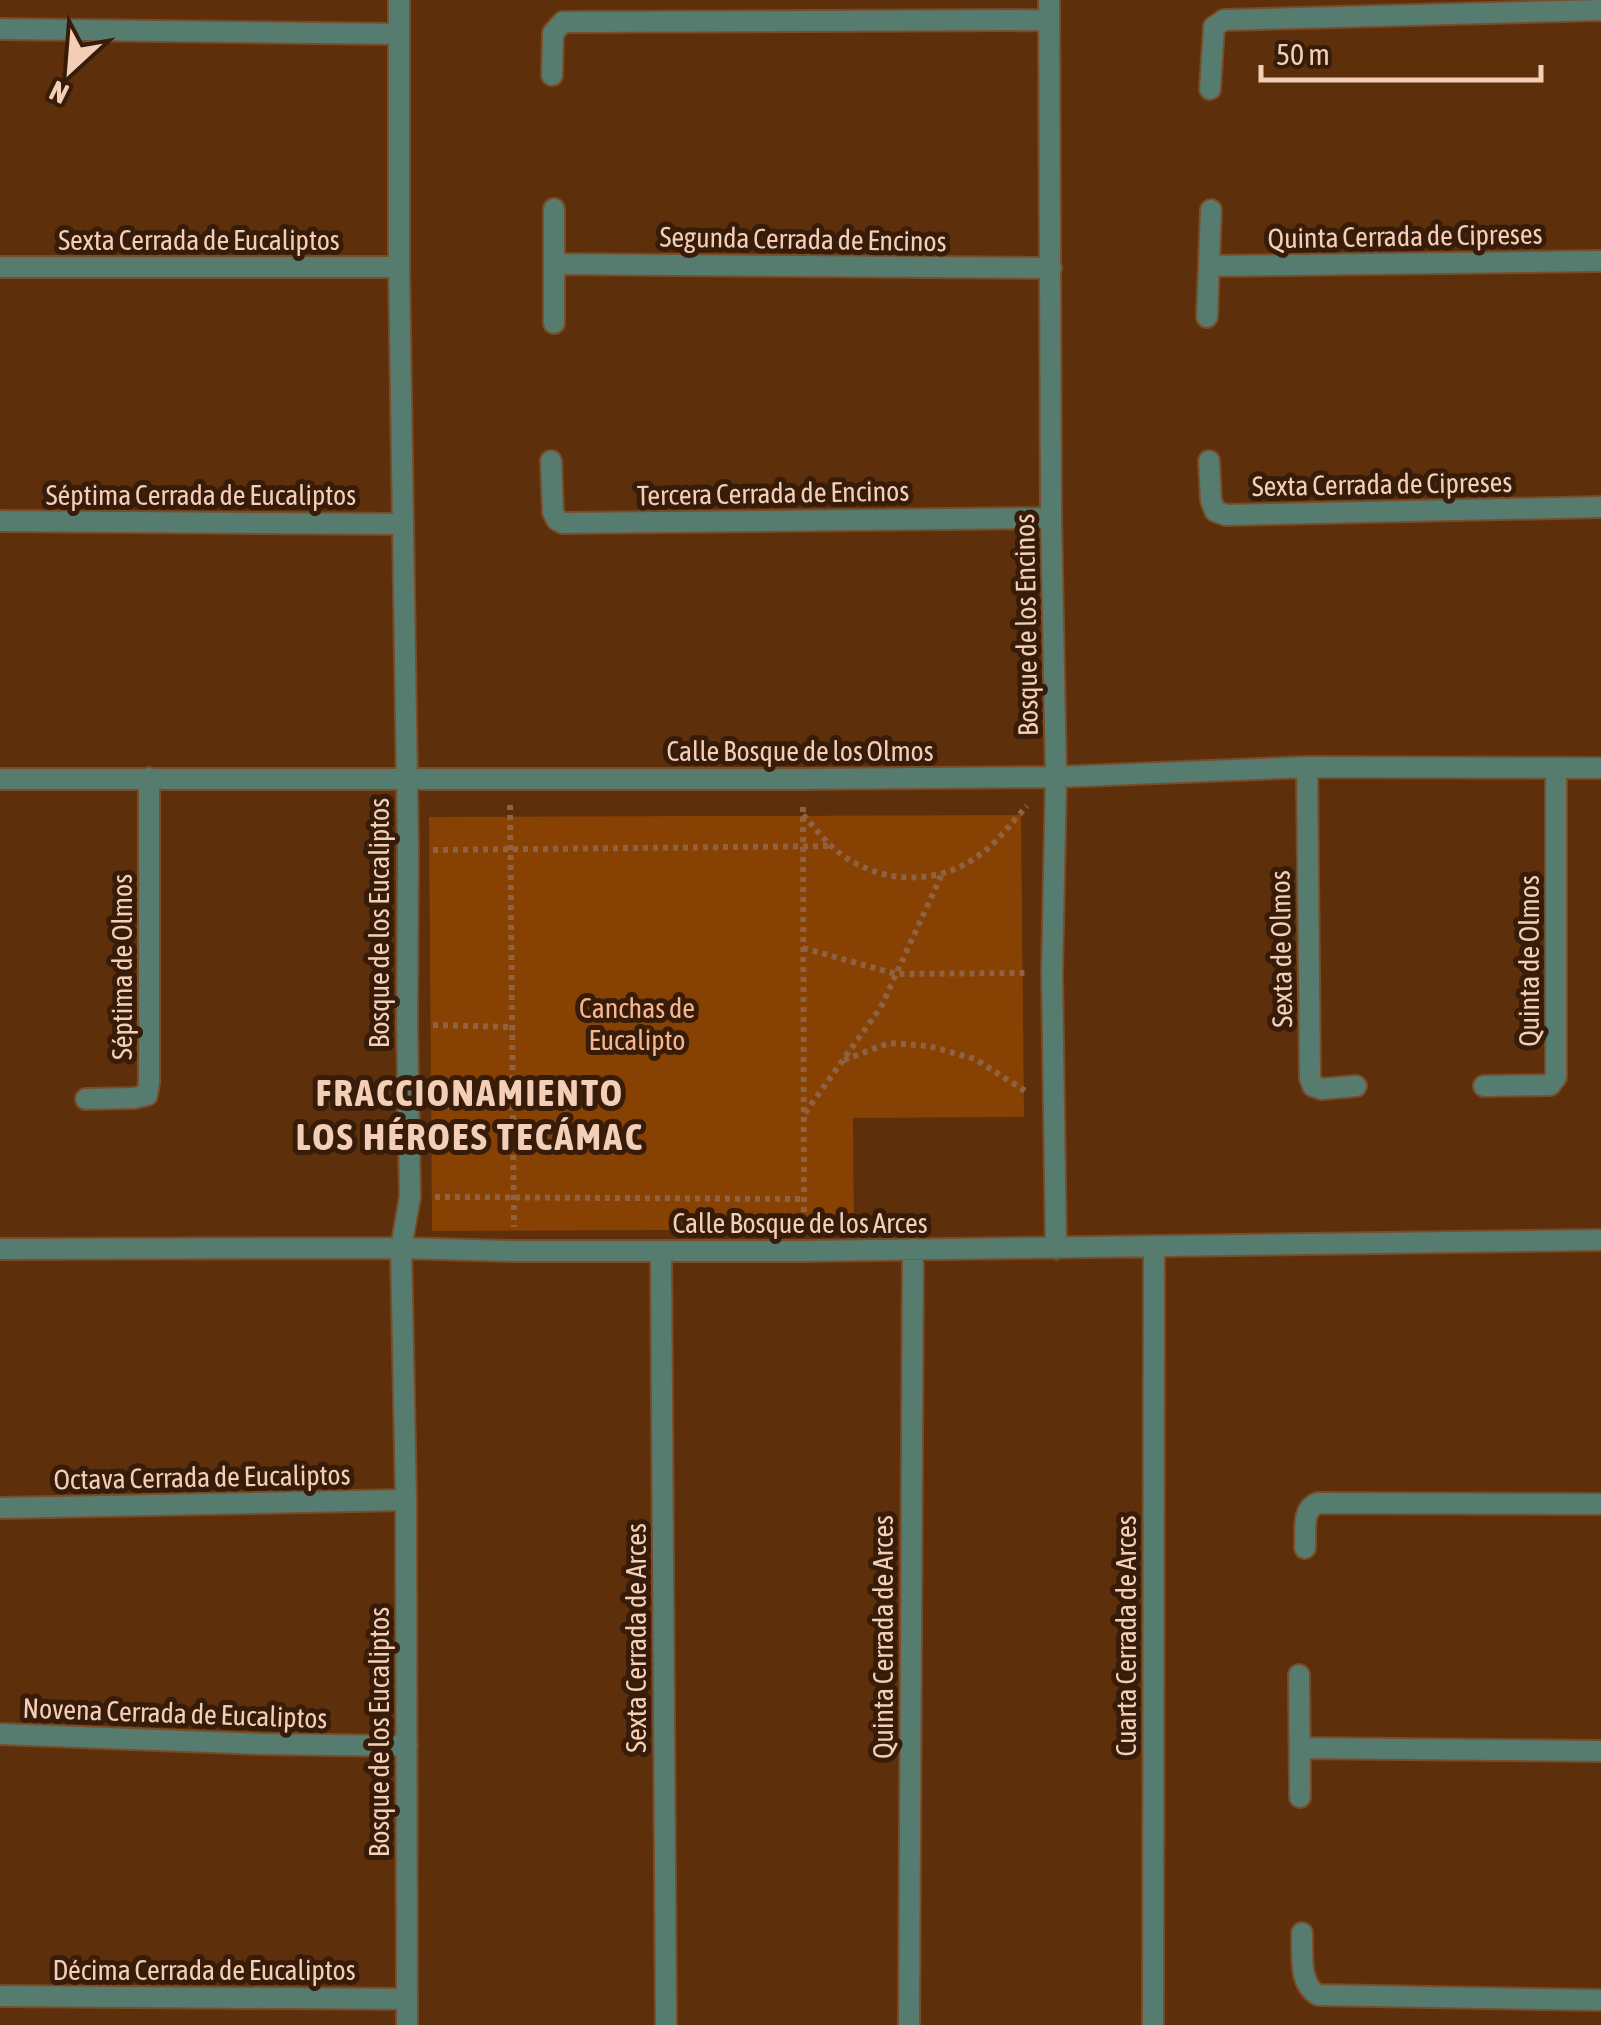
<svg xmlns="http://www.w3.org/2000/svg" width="1601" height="2025" viewBox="0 0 1601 2025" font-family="'Asap Condensed',sans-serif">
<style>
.green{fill:#874102}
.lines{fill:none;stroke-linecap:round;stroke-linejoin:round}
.minor-casing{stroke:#794c2a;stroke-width:24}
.path{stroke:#8e6242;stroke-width:6;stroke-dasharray:5 5;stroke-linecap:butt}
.minor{stroke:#567c70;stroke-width:20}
.labels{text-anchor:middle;stroke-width:10;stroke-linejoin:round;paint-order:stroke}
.street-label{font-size:28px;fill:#f4cfb8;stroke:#371c0a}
.park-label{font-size:28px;fill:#f6b68f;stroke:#371c0a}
.district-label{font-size:38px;font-weight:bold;letter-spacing:2.5px;fill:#f4cfb8;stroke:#371c0a}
</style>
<rect width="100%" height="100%" fill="#5e2f0b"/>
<path class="green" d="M1021,815L1024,1117L853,1118L854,1229L432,1231L429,817Z"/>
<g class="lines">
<g class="minor-casing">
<path id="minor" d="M399,0V267L408,850L407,1024L410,1197L401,1248L406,1500L407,2025
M1049,0L1051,518L1056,777L1052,973L1056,1249
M0,29L399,34
M552,75L553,33L563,22L1048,20
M1210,89L1214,27L1224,20L1601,10
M554,264L1051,268
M1209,266L1601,261
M0,267H399
M1207,317L1211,210
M554,323V209
M551,461L553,512L557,520L563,523L1051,518
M1209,461L1211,500L1215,511L1226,515L1601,507
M0,521L403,524
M1307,767L1310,1078L1313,1086L1322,1089L1356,1086
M0,779H803L1056,777L1307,767L1601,768
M1484,1086L1550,1085L1556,1077V768
M86,1099L134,1098L147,1095L149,1082V778
M0,1249L401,1248L514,1251H805L1601,1240
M661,1252L666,2025
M0,1508L406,1500
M1305,1548C1306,1532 1301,1509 1318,1503L1601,1504
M1299,1675L1300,1797
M0,1734L261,1744L407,1746
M1300,1748L1601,1751
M1302,1933C1303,1955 1298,1983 1318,1995L1601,2000
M0,1996L407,1999
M909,2025L913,1249
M1153,2025L1154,1246"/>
</g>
<path class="path" d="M510,805L514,1227
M803,807L804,1225
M803,815C812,824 820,835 829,844C870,883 932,889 978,856C996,844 1012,822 1027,806
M433,850L831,846
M803,948L896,974L1025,973
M433,1025L512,1027
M844,1060L889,1043L929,1046L975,1059L1027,1092
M805,1113L881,1007L941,876
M435,1197L804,1199"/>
<use href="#minor" class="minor"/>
</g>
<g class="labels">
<g class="street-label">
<text transform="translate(1405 236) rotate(-1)" y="10">Quinta Cerrada de Cipreses</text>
<text transform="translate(803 239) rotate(1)" y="10">Segunda Cerrada de Encinos</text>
<text x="199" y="250">Sexta Cerrada de Eucaliptos</text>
<text transform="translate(1382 484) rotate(-1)" y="10">Sexta Cerrada de Cipreses</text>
<text transform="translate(773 493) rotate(-1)" y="10">Tercera Cerrada de Encinos</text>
<text x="201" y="505">Séptima Cerrada de Eucaliptos</text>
<text transform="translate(1026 625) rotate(-91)" y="10">Bosque de los Encinos</text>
<text x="800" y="761">Calle Bosque de los Olmos</text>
<text transform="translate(379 923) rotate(-90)" y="10">Bosque de los Eucaliptos</text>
<text transform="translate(1281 949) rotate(-91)" y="10">Sexta de Olmos</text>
<text transform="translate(1529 961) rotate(-90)" y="10">Quinta de Olmos</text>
<text transform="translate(122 967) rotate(-90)" y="10">Séptima de Olmos</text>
<text x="800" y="1233">Calle Bosque de los Arces</text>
<text transform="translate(202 1477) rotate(-1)" y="10">Octava Cerrada de Eucaliptos</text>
<text transform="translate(1126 1636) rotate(-90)" y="10">Cuarta Cerrada de Arces</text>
<text transform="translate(883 1637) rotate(-90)" y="10">Quinta Cerrada de Arces</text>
<text transform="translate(636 1638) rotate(-90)" y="10">Sexta Cerrada de Arces</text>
<text transform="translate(175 1713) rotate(2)" y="10">Novena Cerrada de Eucaliptos</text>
<text transform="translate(379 1732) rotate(-90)" y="10">Bosque de los Eucaliptos</text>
<text x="204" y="1980">Décima Cerrada de Eucaliptos</text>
</g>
<g class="park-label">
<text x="637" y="1018">Canchas de<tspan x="637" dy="32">Eucalipto</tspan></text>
</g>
<g class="district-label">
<text x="470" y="1106">FRACCIONAMIENTO<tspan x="470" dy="44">LOS HÉROES TECÁMAC</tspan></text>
</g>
</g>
<g transform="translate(70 70) rotate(206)" stroke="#371c0a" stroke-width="8" paint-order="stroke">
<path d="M0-8L18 38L0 25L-18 38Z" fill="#f4cfb8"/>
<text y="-15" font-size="28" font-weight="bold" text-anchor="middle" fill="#f4cfb8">N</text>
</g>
<path d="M1261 65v15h280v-15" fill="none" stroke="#f4cfb8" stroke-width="5"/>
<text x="1276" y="65" font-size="30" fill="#f4cfb8" stroke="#371c0a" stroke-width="8" paint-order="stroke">50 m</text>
</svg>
